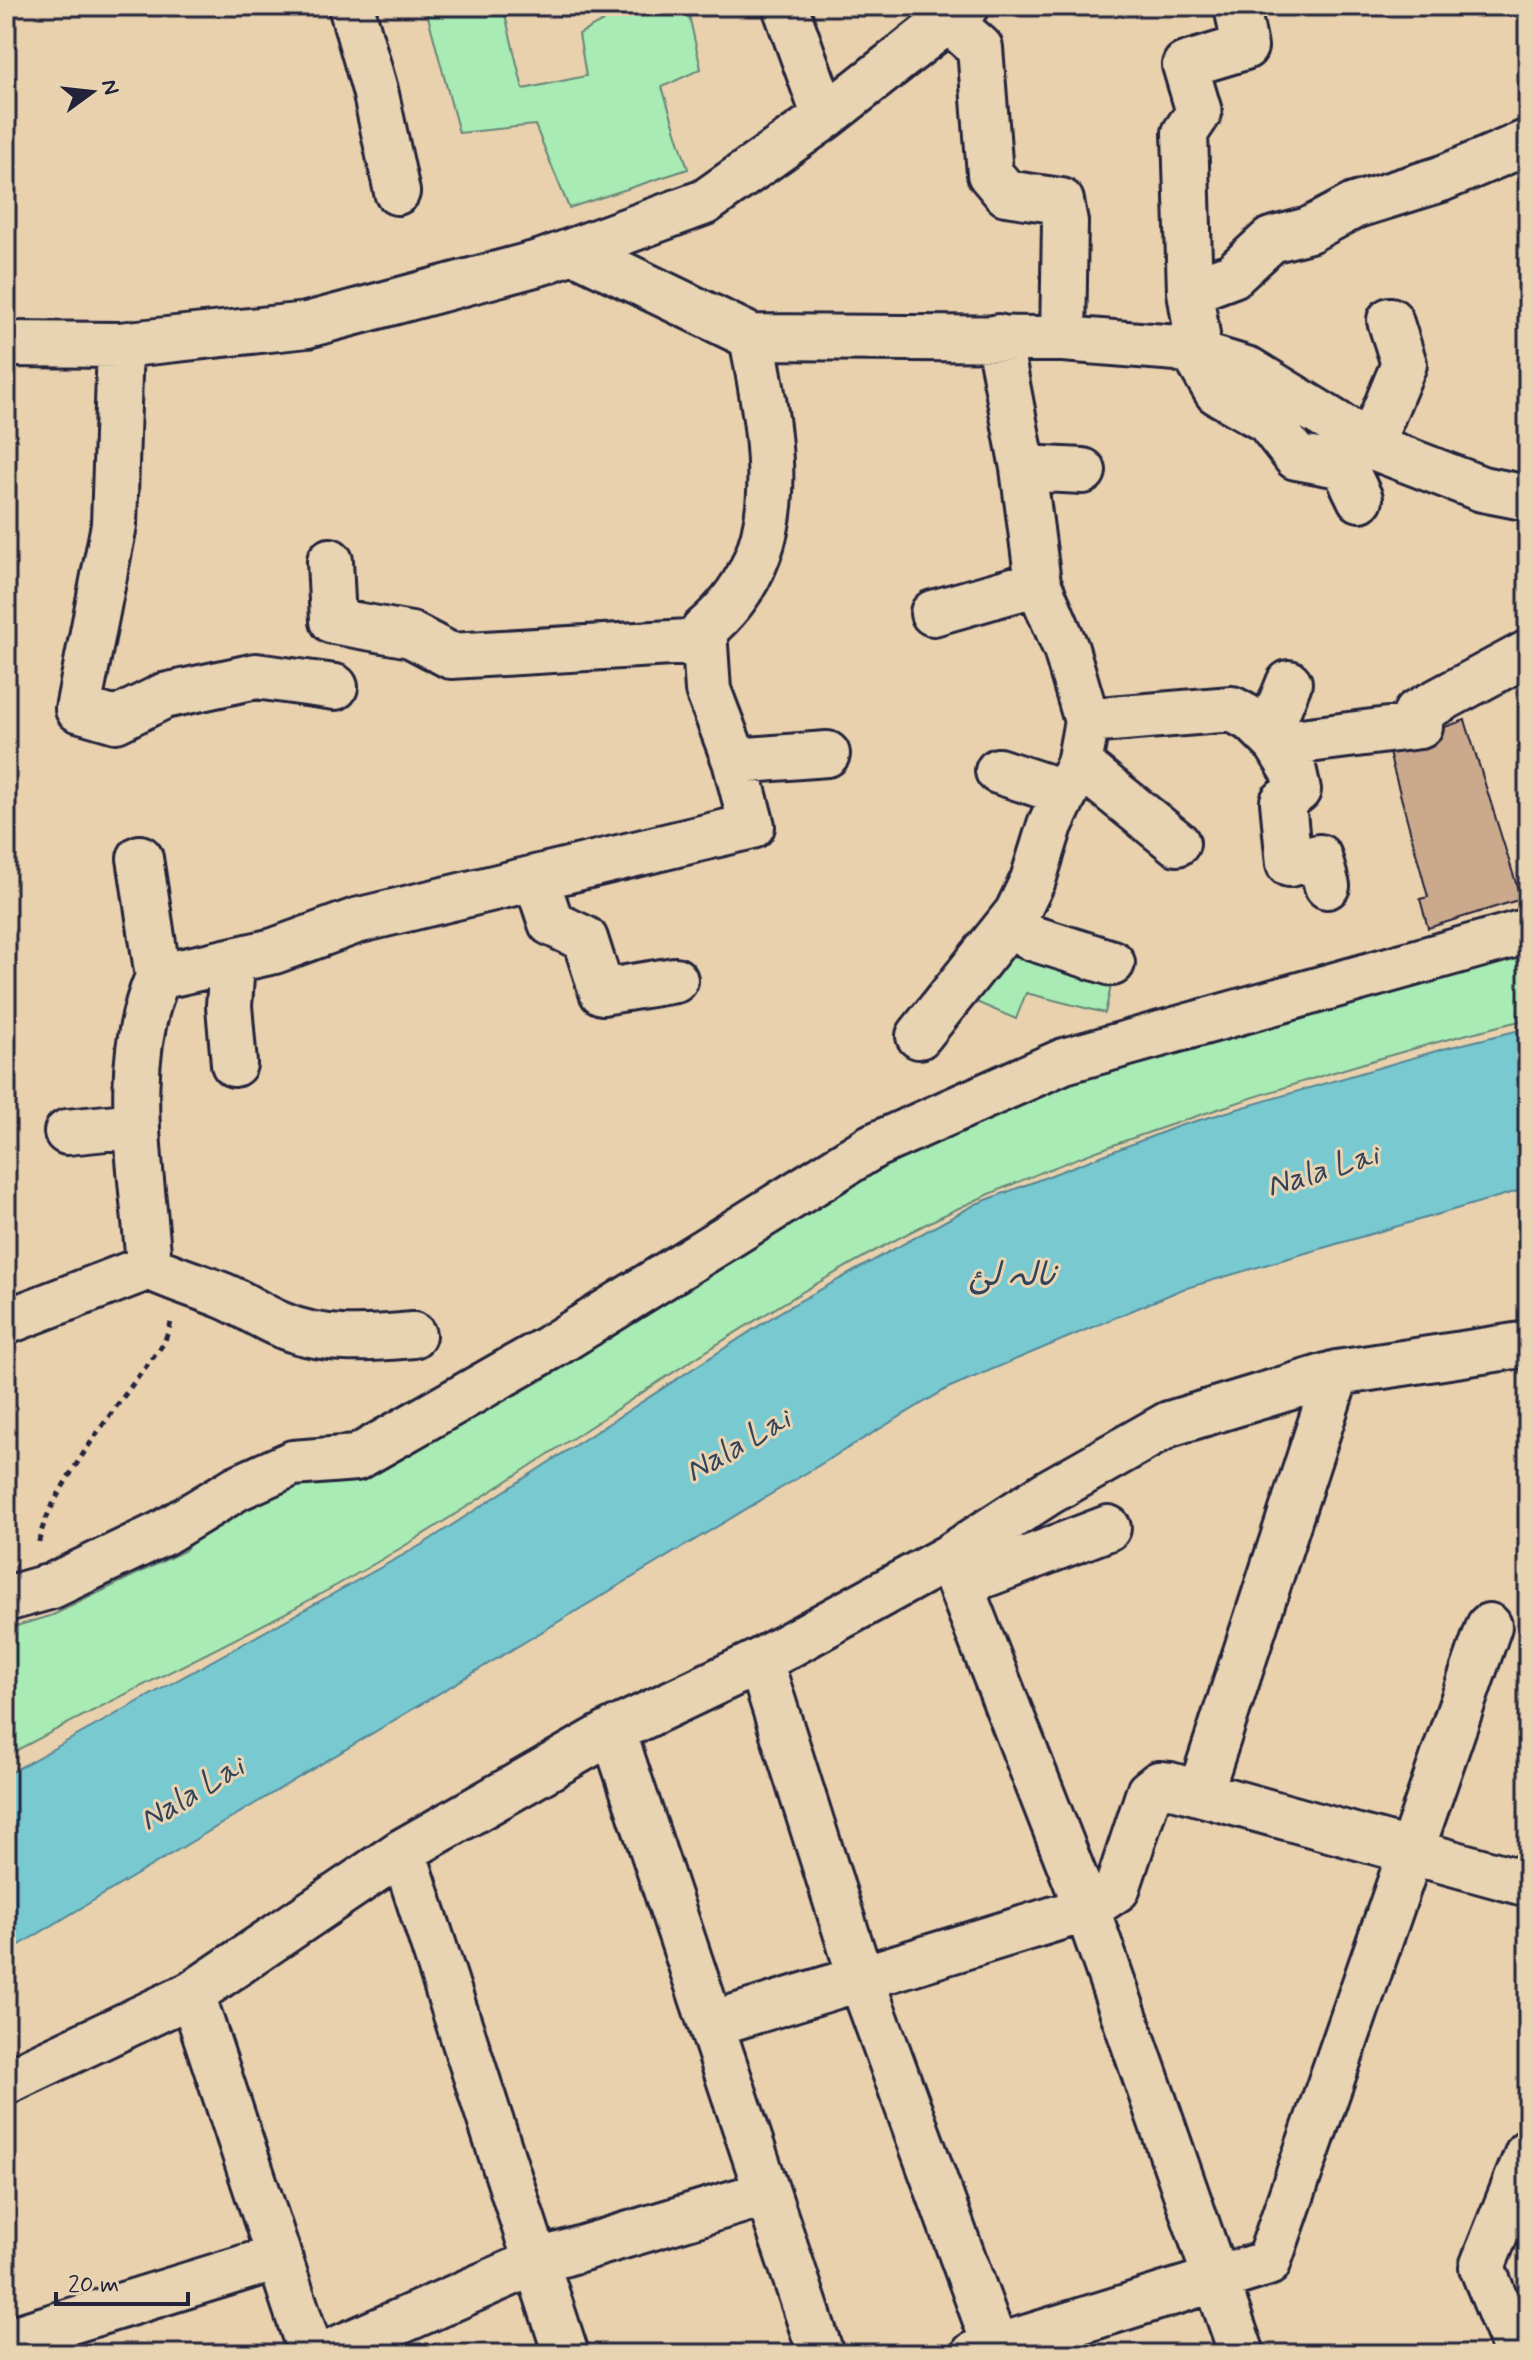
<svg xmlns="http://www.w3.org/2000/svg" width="1534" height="2360" viewBox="0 0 1534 2360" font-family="Mynerve,'Playpen Sans Arabic',sans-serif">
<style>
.green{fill:#a9ebb4;stroke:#668678;stroke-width:2}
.water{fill:#78c9d0;stroke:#568694;stroke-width:2}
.building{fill:#caa98d;stroke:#22223b;stroke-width:2}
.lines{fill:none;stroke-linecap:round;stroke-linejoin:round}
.minor-casing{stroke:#22223b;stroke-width:50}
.path{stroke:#22223b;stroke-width:5;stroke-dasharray:6 6;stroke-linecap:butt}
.minor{stroke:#e8d4b2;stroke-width:44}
.labels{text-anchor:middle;stroke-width:6;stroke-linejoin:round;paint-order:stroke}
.water-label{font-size:32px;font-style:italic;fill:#334359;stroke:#e8d4b2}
</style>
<rect width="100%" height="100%" fill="#e9d1ae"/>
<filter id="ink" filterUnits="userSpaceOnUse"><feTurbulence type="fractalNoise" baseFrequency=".0125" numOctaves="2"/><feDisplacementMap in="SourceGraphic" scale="16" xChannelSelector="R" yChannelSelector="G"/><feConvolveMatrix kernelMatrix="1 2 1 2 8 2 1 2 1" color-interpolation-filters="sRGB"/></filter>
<g filter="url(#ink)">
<path class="green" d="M440,6H503L523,89L586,76L579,34L603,21L600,6H687L701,69L662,87L688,169L569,208L535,125L459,133L426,9Z
M1005,933L1115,968L1105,1013L1026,993L1016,1019L962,996Z
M1528,954V1019C1426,1043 1324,1074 1224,1107C1127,1139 1030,1173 938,1218C754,1309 588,1433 414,1540C283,1621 141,1683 6,1756V1629L53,1615L184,1551L214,1519L796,1209L1054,1078Z"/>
<path class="water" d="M1528,1028V1188L1183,1289L948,1388L6,1953V1775L423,1544L785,1309L976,1204L1179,1126L1443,1049Z"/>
<path class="building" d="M1465,720L1521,899L1428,928L1420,899L1428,897L1385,738H1413Z"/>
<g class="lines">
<g class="minor-casing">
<path id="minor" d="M351,6L375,90L397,192
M785,6L825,117
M953,16L963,33L980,48L990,174L1006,193L1061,201L1065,222L1063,339
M574,251L752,337L1063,339L1177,348L1249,370L1378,449L1482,489L1528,498
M1190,291L1233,275L1271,240L1309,230L1354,206L1441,179L1528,142
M6,344L120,345L307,325L542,262L705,202L825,117L966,6
M120,345L114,525L78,709L116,720L164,696L256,676L335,687
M1177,348L1197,335L1190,291L1185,133L1199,112L1185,65L1245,47L1237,6
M1194,353L1217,392L1268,421L1296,457L1344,466L1360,499
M1370,446L1404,364L1390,320
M1023,468L1083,471
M330,561L333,621L411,635L451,656L705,641
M933,613L1038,583
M1087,721L1232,709L1254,721L1277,744L1420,726L1416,713L1528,653
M1268,735L1289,683
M1277,744L1294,772L1298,790L1283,802L1289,864L1319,857L1327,886
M735,761L827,754
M1079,764L1177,843
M998,771L1065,793
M140,858L158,977
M536,878L551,923L585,939L602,992L675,980
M1011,921L1032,938L1112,963
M232,962L229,1006L234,1064
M919,1036L1017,913L1033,880L1050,825L1079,764L1087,721L1066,649L1038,583L1023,468L998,337
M67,1132L136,1125
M149,1267C143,1173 119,1067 158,977L274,951L356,921L752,826L735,761L708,690L704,630C797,552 771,442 752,337
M6,1322L149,1267C174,1279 199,1286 224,1296C243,1304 260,1316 279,1324C321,1343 369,1339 413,1335
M949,1557L1087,1909L1242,2354
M961,1584L1108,1528
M6,1599L52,1586L163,1533L237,1488L293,1463L356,1458L549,1348L873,1146L1064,1061L1528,931
M760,1661L860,1976L998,2354
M613,1731L821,2354
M1200,1793L1337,1373
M403,1851L566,2354
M192,1994L311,2354
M712,2024L1087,1909L1117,1889L1149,1792L1159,1784L1170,1785L1528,1884
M6,2082L192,1994L403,1851L613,1731L760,1661L949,1557L1049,1492L1169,1424L1337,1373L1528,1344
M6,2341L279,2257
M326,2354L536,2262L767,2193
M974,2354L1268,2263L1489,1626
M1517,2354L1482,2267L1528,2152"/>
</g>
<path class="path" d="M39,1542C44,1498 134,1382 164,1343L171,1323"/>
<use href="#minor" class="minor"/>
</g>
</g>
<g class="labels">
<g class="water-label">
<text transform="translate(1322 1169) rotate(-17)" y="11">Nala Lai</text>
<text x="1013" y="1285">نالہ لئ</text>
<text transform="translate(737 1444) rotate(-30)" y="11">Nala Lai</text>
<text transform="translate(191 1792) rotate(-31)" y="11">Nala Lai</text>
</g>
</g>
<rect width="1534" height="2360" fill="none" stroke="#e8d4b2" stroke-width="32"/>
<rect x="16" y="16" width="1502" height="2328" fill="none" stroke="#22223b" stroke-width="3" filter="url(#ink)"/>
<g transform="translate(92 92) rotate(75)" stroke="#e8d4b2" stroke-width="6" paint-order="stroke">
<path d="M0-6L14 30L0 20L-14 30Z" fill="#22223b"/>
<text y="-12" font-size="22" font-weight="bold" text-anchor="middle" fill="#22223b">N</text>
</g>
<path d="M56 2292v12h132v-12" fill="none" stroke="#22223b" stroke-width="4"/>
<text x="68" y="2292" font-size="24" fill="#22223b" stroke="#e8d4b2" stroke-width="6" paint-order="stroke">20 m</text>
</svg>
